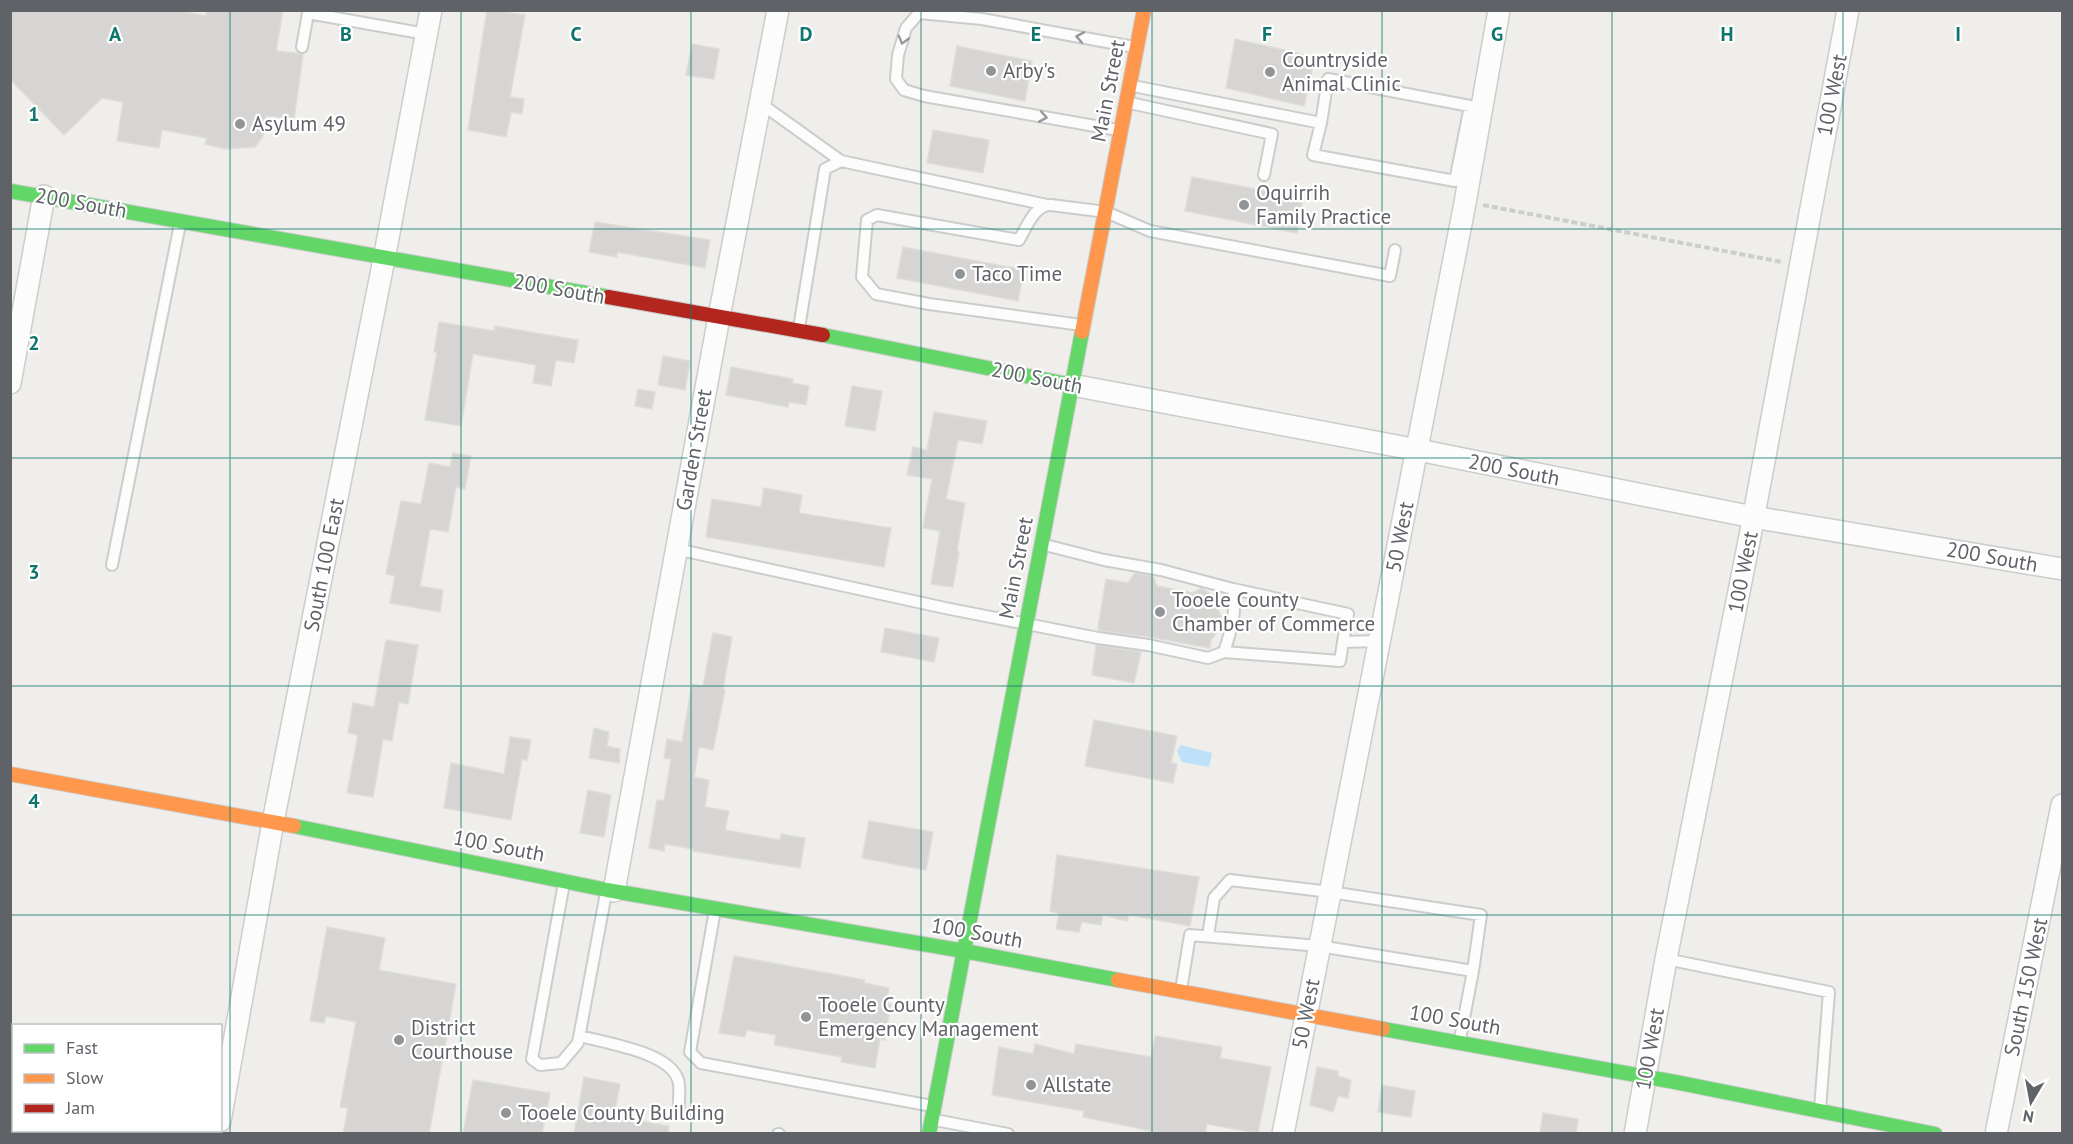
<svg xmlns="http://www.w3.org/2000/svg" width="2073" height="1144" viewBox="0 0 2073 1144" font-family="'PT Sans',sans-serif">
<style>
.water{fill:#bfe0f9}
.building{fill:#d6d5d3;stroke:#deddd9;stroke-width:1.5}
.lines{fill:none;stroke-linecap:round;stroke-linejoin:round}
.lane-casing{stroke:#cbcccc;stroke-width:14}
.street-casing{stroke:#cbcccc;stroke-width:24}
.fast-casing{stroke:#cacacb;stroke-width:16}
.slow-casing{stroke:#cacacb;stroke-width:16}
.jam-casing{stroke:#cacacb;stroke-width:16}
.path{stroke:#cacfcc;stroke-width:4;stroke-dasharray:6 3;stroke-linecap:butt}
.lane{stroke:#fdfcfc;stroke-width:10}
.street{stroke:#fdfcfc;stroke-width:21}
.fast{stroke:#63d668;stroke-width:14}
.slow{stroke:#ff974d;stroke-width:14}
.jam{stroke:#b3261e;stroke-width:14}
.oneway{stroke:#96999c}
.grid{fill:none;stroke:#0f766e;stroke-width:1.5;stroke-opacity:0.55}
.poi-dot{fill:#919496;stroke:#fff;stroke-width:2}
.labels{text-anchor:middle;stroke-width:4.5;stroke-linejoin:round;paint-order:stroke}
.poi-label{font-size:21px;fill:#5f6368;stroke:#fff;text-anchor:start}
.street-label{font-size:21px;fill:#5f6368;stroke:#fff}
.grid-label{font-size:20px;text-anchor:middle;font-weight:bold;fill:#0f766e;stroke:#fff;stroke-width:4.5;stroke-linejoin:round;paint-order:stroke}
</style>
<rect width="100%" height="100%" fill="#efeeea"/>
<path class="water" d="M1181,745L1212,753L1209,767L1182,762L1177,751Z"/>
<path class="building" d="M10,10H175L206,16L207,10H283L276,51L303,54L294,119L266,116L263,136L255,147L225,149L205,144L207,138L162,130L159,148L117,141L123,102L102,98L64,135L10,79Z
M487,10L525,15L510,97L524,99L522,114L511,112L506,137L468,130Z
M1235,39L1315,57L1304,106L1226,88Z
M692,44L719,49L714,79L686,75Z
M957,46L1032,61L1025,101L950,86Z
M933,130L989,140L983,173L927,163Z
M1192,177L1303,198L1297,233L1185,211Z
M595,222L710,240L705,268L617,252V257L589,252Z
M903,247L1024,270L1018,301L897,278Z
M439,322L494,331L495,326L578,340L574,363L556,360L551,386L533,383L536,365L473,354L461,426L425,420L437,352H434Z
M663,356L690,361L685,390L658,385Z
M731,367L793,379L792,383L809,386L806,405L789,402L788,407L726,395Z
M852,386L882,391L875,431L845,426Z
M638,389L655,392L652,409L635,406Z
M934,412L987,421L982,444L958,440L946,499L965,503L957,551L959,552L953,587L931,584L940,531L923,528L932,479L907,475L913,447L927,450Z
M453,453L471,456L465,489L456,487L448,532L430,529L420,586L443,590L440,612L390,603L395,576L386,574L401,501L421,504L429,463L450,467Z
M764,488L802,495L799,513L891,528L884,567L706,537L712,499L761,507Z
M1135,573L1153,576L1157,586L1193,593L1201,588L1209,593L1211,601L1215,603L1221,617L1222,626L1211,640L1210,648L1144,636L1099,631L1098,627L1106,579L1128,583Z
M885,628L939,638L934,662L881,652Z
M713,633L732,637L723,689L725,690L713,750L699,747L694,777L709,780L705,807L729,811L725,830L780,840L781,834L805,838L800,868L693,851V849L665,844L664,851L649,848L657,800L664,801L671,759L664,758L667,739L682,742L692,684L703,686Z
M386,640L418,645L408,704L399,702L392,741L383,739L373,797L347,793L358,735L348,733L353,703L374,707Z
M1096,645L1141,652L1134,683L1092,675Z
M1094,720L1177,736L1171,763L1177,764L1173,783L1085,766Z
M594,728L609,732L607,746L620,749L619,763L589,758Z
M510,737L531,740L527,760L522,759L511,820L444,808L451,763L504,774Z
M588,790L611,795L604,837L580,833Z
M869,821L933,832L926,870L862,858Z
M1057,855L1199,877L1190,926L1129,915L1127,921L1103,915L1101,925L1082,922L1079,932L1056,929L1059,914L1050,911Z
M327,927L385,938L379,970L456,984L429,1134H343L348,1108L340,1107L356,1022L326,1016L324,1023L310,1021Z
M734,956L865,980L864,983L889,988L886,1003L891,1004L885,1040L880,1039L875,1068L841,1062L842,1057L774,1045L776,1035L747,1030L745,1037L719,1033Z
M1155,1036L1222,1047L1220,1058L1271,1067L1258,1133L1207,1124L1205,1134H1166L1083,1117L1084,1111L992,1095L999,1047L1033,1054L1035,1044L1074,1054L1076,1044L1151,1057Z
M1317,1067L1338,1071V1076L1351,1080L1348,1098L1338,1096L1333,1112L1310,1105Z
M584,1077L620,1084L614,1116L669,1126L668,1134H574Z
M473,1080L550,1093L542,1134H463Z
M1382,1085L1415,1091L1411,1117L1378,1112Z
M1543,1113L1578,1119L1576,1134H1540Z"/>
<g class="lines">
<g class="lane-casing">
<path id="lane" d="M302,47L308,13L426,34
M1133,86L1321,123L1313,155L1455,181L1470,106L1328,79L1321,123
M760,103L841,161
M1130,103L1272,134L1264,175
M1118,130L924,96L904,90L896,79L898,55L906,28L919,13L982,19L1134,47
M1081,325L929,304L876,294L862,277L867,220L877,215L1019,240C1026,228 1035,204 1051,205L1106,212L1150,231L1390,276L1395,250
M799,328L825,169L841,161L1047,205
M676,549L945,608L1098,638L1148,645L1208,658L1224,652C1231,631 1237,612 1233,589L1161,570L1104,560L1045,545
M112,565L180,224
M1233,589L1348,614L1343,642L1379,641
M1224,652L1340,661L1343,642
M564,883L532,1059L540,1065L561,1063L578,1043L606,893
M715,910L690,1052L701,1063L932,1106
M1208,936L1214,898L1230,880L1330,892L1481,915L1473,971
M1666,959L1829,992L1820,1109
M1181,990L1190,935L1319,946L1473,971L1460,1039
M580,1036C605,1043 670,1052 678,1080C681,1088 678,1100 679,1108
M935,1120L1008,1134
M778,1134H779"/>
</g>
<g class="street-casing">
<path id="street" d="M10,383L44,196
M1072,385L1418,450L1753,517L2062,569
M614,891L719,317L778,10
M220,1121L273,822L384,259L431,10
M1283,1134L1465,203L1499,10
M1635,1134L1666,959L1750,536L1848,10
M1996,1134L2062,805"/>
</g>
<g class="fast-casing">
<path id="fast" d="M10,191L608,297
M823,335L1072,385
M294,826L607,890L964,951L1118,980
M1383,1029L1675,1082L1935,1134
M929,1134L1082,332"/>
</g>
<g class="slow-casing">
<path id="slow" d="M1082,332L1144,10
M10,774L294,826
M1118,980L1383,1029"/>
</g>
<g class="jam-casing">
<path id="jam" d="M608,297L823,335"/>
</g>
<path class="path" d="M1483,205L1782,262"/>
<use href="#lane" class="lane"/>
<use href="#street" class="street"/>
<use href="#fast" class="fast"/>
<use href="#slow" class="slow"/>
<use href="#jam" class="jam"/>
</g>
<defs><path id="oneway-chevron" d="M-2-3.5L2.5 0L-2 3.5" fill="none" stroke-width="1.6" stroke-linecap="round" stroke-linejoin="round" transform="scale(1.5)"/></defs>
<g class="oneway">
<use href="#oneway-chevron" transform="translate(1080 37) rotate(-170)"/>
<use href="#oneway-chevron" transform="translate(903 40) rotate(106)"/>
<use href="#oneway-chevron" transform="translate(1043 117) rotate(10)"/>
</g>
<path class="grid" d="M230,10V1134M461,10V1134M691,10V1134M921,10V1134M1152,10V1134M1382,10V1134M1612,10V1134M1843,10V1134M10,229H2062M10,458H2062M10,686H2062M10,915H2062"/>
<g class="poi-dot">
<circle cx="991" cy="71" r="6"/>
<circle cx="1270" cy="72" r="6"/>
<circle cx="240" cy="124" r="6"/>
<circle cx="1244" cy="205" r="6"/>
<circle cx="960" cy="274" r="6"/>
<circle cx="1160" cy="612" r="6"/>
<circle cx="806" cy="1017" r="6"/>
<circle cx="399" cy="1040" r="6"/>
<circle cx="1031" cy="1085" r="6"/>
<circle cx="506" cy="1113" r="6"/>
</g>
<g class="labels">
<g class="poi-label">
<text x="1282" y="67">Countryside<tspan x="1282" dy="24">Animal Clinic</tspan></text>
<text x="1003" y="78">Arby's</text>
<text x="252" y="131">Asylum 49</text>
<text x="1256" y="200">Oquirrih<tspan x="1256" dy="24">Family Practice</tspan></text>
<text x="972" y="281">Taco Time</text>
<text x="1172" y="607">Tooele County<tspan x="1172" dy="24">Chamber of Commerce</tspan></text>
<text x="818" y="1012">Tooele County<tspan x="818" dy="24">Emergency Management</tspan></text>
<text x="411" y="1035">District<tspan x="411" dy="24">Courthouse</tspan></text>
<text x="1043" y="1092">Allstate</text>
<text x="518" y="1120">Tooele County Building</text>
</g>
<g class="street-label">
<text transform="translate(1108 91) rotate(-79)" y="7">Main Street</text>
<text transform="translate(1832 95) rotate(-79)" y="7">100 West</text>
<text transform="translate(81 203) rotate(10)" y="7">200 South</text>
<text transform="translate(559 289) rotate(10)" y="7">200 South</text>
<text transform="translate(1037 378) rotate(11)" y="7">200 South</text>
<text transform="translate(694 450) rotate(-80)" y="7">Garden Street</text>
<text transform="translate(1514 470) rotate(11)" y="7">200 South</text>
<text transform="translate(1400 537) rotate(-79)" y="7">50 West</text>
<text transform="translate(1992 557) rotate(10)" y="7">200 South</text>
<text transform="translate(324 565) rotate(-79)" y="7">South 100 East</text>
<text transform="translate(1016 568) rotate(-79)" y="7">Main Street</text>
<text transform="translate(1743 572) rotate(-79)" y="7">100 West</text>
<text transform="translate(499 846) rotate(11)" y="7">100 South</text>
<text transform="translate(977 933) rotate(10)" y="7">100 South</text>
<text transform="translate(2026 987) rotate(-78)" y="7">South 150 West</text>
<text transform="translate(1306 1014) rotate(-79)" y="7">50 West</text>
<text transform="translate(1455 1020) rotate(10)" y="7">100 South</text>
<text transform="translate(1650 1049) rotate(-80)" y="7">100 West</text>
</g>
</g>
<g class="grid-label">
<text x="115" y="41">A</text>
<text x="346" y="41">B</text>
<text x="576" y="41">C</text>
<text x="806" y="41">D</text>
<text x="1036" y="41">E</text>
<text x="1267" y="41">F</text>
<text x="1497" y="41">G</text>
<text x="1727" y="41">H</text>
<text x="1958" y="41">I</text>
<text x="34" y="121">1</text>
<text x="34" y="350">2</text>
<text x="34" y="579">3</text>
<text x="34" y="808">4</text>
</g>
<rect width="2073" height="1144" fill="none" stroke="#5f6368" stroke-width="24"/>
<rect x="12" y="1024" width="210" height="108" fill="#ffffff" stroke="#bfc1c3" stroke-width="1.5"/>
<rect x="24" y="1044" width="30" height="9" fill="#63d668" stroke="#bfc1c3" stroke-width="1.5"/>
<text x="66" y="1054" font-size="18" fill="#5f6368">Fast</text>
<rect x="24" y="1074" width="30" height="9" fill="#ff974d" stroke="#bfc1c3" stroke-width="1.5"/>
<text x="66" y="1084" font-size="18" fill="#5f6368">Slow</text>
<rect x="24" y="1104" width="30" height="9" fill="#b3261e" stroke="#bfc1c3" stroke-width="1.5"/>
<text x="66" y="1114" font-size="18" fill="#5f6368">Jam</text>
<g transform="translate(2031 1102) rotate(190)" stroke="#ffffff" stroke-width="4.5" paint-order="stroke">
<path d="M0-4.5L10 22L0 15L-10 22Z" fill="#5f6368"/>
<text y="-9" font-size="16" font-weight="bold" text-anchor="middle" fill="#5f6368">N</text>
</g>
</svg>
